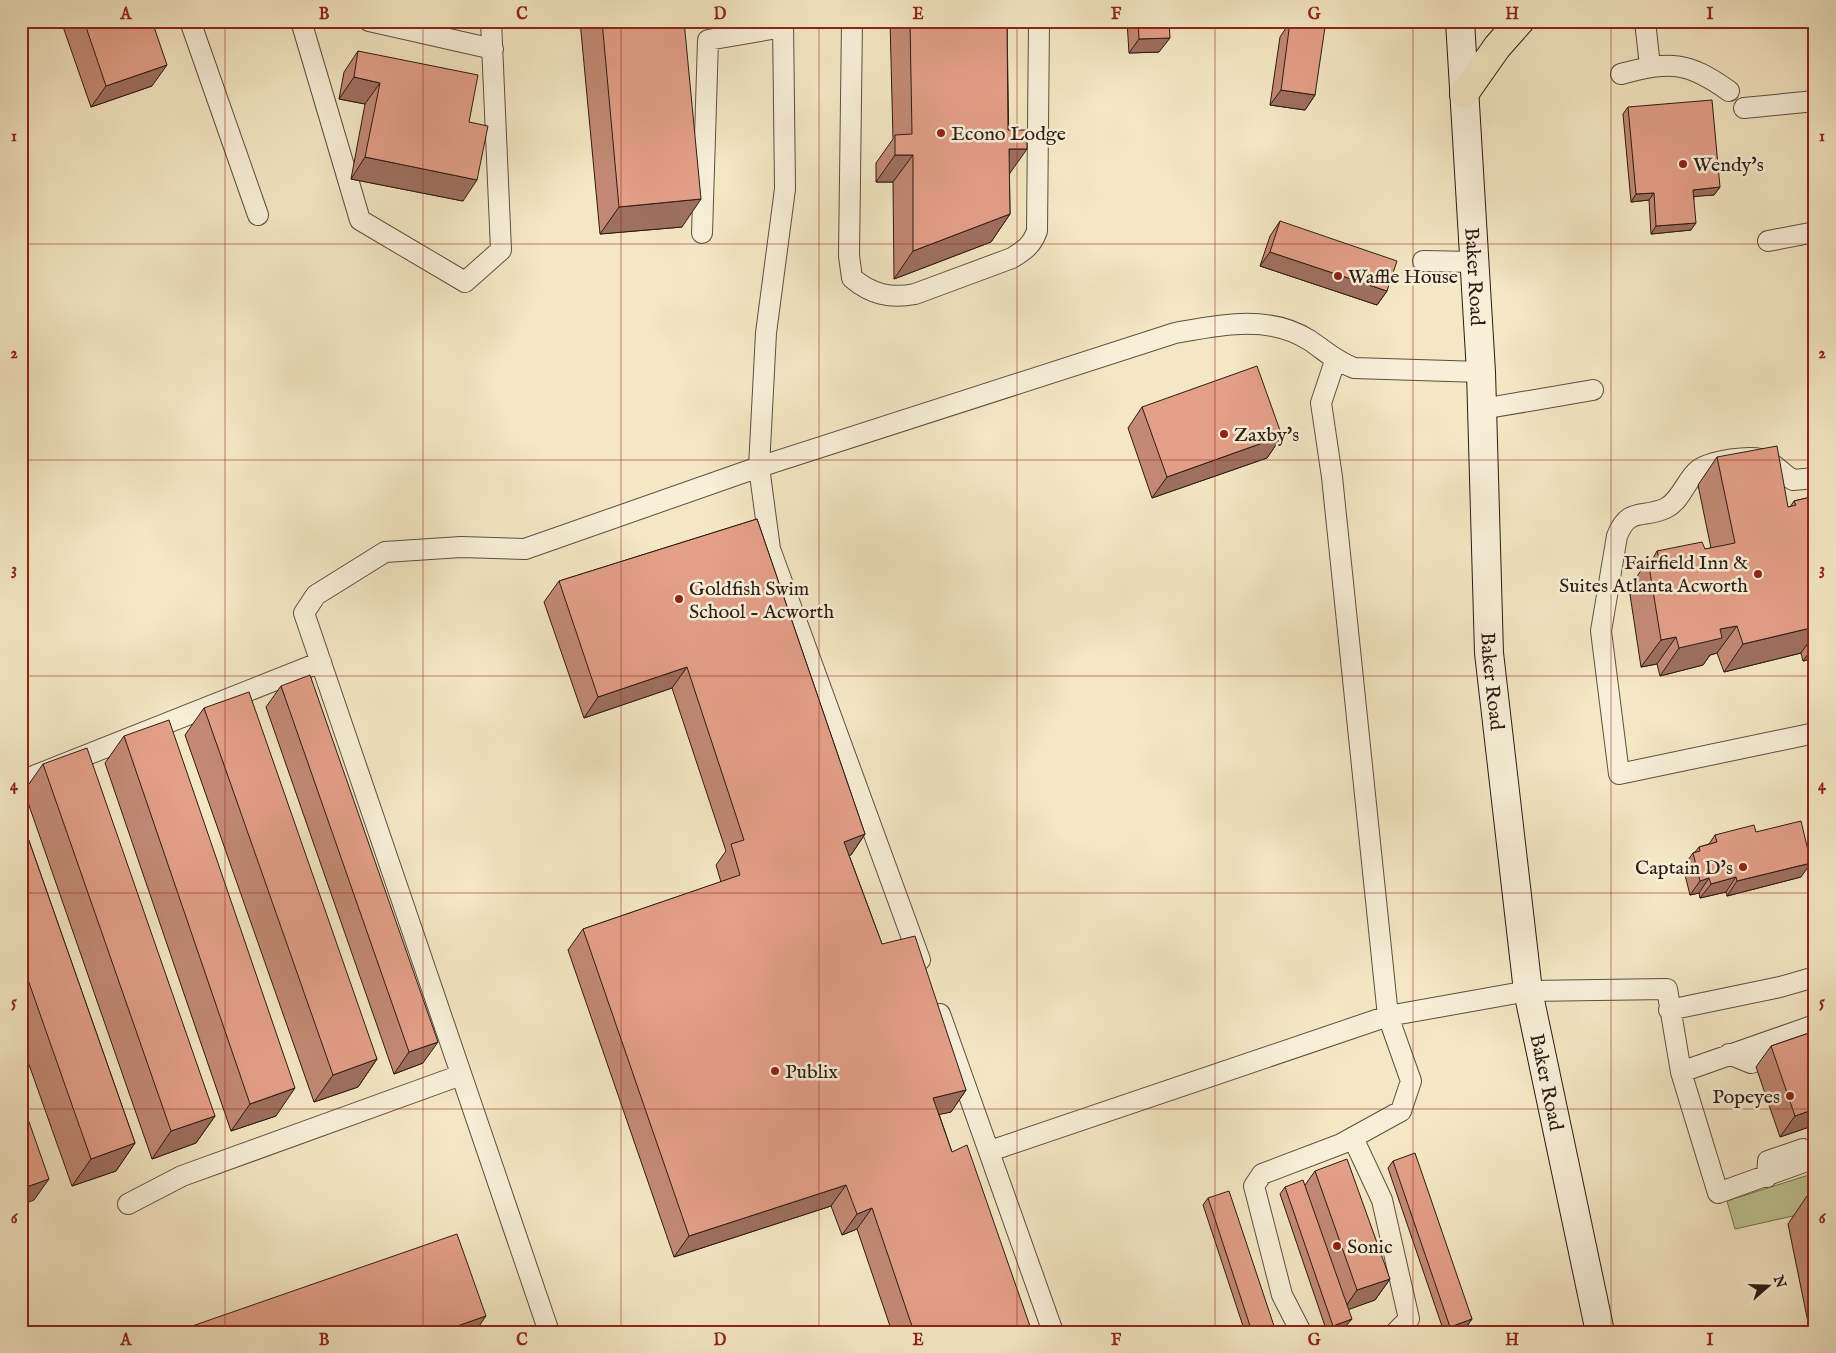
<svg xmlns="http://www.w3.org/2000/svg" width="1836" height="1353" viewBox="0 0 1836 1353" font-family="'IM FELL English',serif">
<style>
.green{fill:#bec492;stroke:#767053}
.lines{fill:none;stroke-linecap:round;stroke-linejoin:round}
.service-casing{stroke:#5f4e40;stroke-width:22}
.secondary-casing{stroke:#2d1b14;stroke-width:30}
.primary-casing{stroke:#2d1b14;stroke-width:30}
.service{stroke:#f8efd9;stroke-width:20}
.secondary{stroke:#f8efd9;stroke-width:28}
.primary{stroke:#f4e7c4;stroke-width:28}
.wall{fill:#c38975;stroke:#2d1b14}
.shaded-wall{fill:#9f6f5f;stroke:#2d1b14}
.building{fill:#e39f88;stroke:#2d1b14}
.grid{fill:none;stroke:#8f2418;stroke-width:1;stroke-opacity:0.55}
.poi-dot{fill:#8f2418;stroke:#f8efd9;stroke-width:2}
.labels{text-anchor:middle;stroke-width:5;stroke-linejoin:round;paint-order:stroke}
.poi-label{font-size:20px;fill:#2d1b14;stroke:#f8efd9;text-anchor:start}
.street-label{font-size:20px;fill:#2d1b14;stroke:#f8efd9}
.neatline{fill:none;stroke:#8f2418;stroke-width:2}
.grid-label{font-size:16px;text-anchor:middle;font-weight:bold;fill:#8f2418}
</style>
<rect width="100%" height="100%" fill="#f4e7c4"/>
<filter id="stains"><feTurbulence type="fractalNoise" baseFrequency=".004" numOctaves="4"/><feColorMatrix values="0 0 0 0 .2 0 0 0 0 .09 0 0 0 0 .02 0 0 0 .5 -.17"/></filter>
<radialGradient id="worn" r=".72"><stop offset=".6" stop-color="#630" stop-opacity="0"/><stop offset="1" stop-color="#630" stop-opacity=".3"/></radialGradient>
<path class="green" d="M1815,1173V1211L1735,1229L1727,1201Z"/>
<g class="lines">
<g class="service-casing">
<path id="service" d="M190,21L258,215
M301,21L360,220L465,282L501,250L491,21
M369,21L493,49
M783,21L785,189L766,333L759,467L770,549L920,960
M852,21L849,256L852,278C871,294 890,299 915,294L1012,258C1025,250 1032,245 1037,231L1039,21
M1645,21L1650,66
M1621,74C1670,61 1687,61 1729,91
M1744,108L1815,101
M702,233L708,40L783,27
M1768,241L1815,232
M1423,261L1474,262
M1482,409L1593,390
M1815,478L1793,480C1784,475 1778,467 1769,462C1755,453 1707,461 1696,472C1685,483 1680,501 1666,508C1643,519 1629,506 1617,536L1601,631L1619,774L1815,733
M21,781L321,662
M1669,1010L1780,987L1815,977
M940,1014L1053,1332
M1729,1054L1751,1063L1815,1040
M1681,1072L1815,1025
M1353,1138L1382,1200L1409,1319L1396,1332
M990,1151L1388,1016L1528,991L1667,989L1681,1072L1718,1193L1815,1158
M1767,1177L1768,1161L1803,1149
M128,1204L182,1176L461,1075
M549,1332L304,613L316,595L385,552L461,547L525,549L759,467L1175,333C1219,325 1268,314 1309,340C1326,351 1333,360 1354,368L1481,372
M1301,1332L1282,1295L1254,1186L1262,1174L1341,1144L1401,1111L1411,1081L1388,1016L1332,477L1321,403L1335,361"/>
</g>
<g class="secondary-casing">
<g id="secondary">
<path id="s1" d="M1460,21L1481,372L1489,653L1528,991L1600,1332"/>
</g>
</g>
<g class="primary-casing">
<path id="primary" d="M1464,94L1497,47L1520,21"/>
</g>
<use href="#service" class="service"/>
<use href="#secondary" class="secondary"/>
<use href="#primary" class="primary"/>
</g>
<path class="wall" d="M61,21H152V86L91,107Z
M580,21H684L682,227L600,234Z
M890,21H1007L1010,214L991,242L894,279L893,182H876V163L893,139Z
M1127,21H1169L1159,52L1129,53Z
M1290,22L1315,95L1305,110L1270,105L1280,37Z
M358,51L469,122L463,201L351,179L365,104L339,99L344,72Z
M1628,107L1720,187L1714,195L1694,196L1691,230L1651,234L1649,200L1631,202L1623,114Z
M1280,221L1387,291L1377,305L1260,266L1270,236Z
M1142,407L1282,436L1267,458L1152,498L1128,428Z
M1717,457L1788,507H1790L1794,501L1815,496V658L1803,661L1801,653L1724,672L1717,653L1710,655L1703,665L1660,676L1657,664L1641,667L1629,588L1648,560H1652L1657,551L1705,549L1711,548L1698,485Z
M757,519L865,834L851,855H849L882,944L966,1090L951,1112L939,1114L952,1152L1032,1332H892L857,1229L842,1235L831,1206L674,1257L568,950L583,929L721,882L716,865L726,851L672,688L584,718L544,602L559,581Z
M281,686L423,1063L394,1074L266,707Z
M204,708L377,1059L358,1087L314,1102L185,735Z
M124,736L276,1116L231,1131L105,763Z
M43,764L215,1116L196,1143L152,1159L24,791Z
M21,818L135,1143L116,1171L72,1186L21,1042Z
M1756,832L1801,877L1727,896L1726,892L1700,898L1699,893L1690,895L1683,867L1693,853L1695,852L1699,847L1709,844L1715,835Z
M1815,1031V1125L1780,1137L1756,1067L1771,1046Z
M1393,1161L1472,1319L1467,1326L1452,1332H1444L1388,1168Z
M1315,1171L1390,1279L1375,1300L1348,1309L1346,1326L1332,1332H1327L1280,1194L1285,1187L1305,1185Z
M1815,1195V1332H1810L1788,1224L1807,1196Z
M1208,1198L1276,1332H1245L1203,1205Z"/>
<path class="shaded-wall" d="M1170,38L1159,52L1129,53L1139,39Z
M167,65L152,86L91,107L106,86Z
M354,77L380,83L365,104L339,99Z
M1281,90L1315,95L1305,110L1270,105Z
M1009,149H1027L1008,176Z
M895,155H913L893,182H876Z
M365,157L477,180L463,201L351,179Z
M1720,187L1714,195L1688,197L1693,190Z
M1654,193L1649,200L1631,202L1636,194Z
M701,199L682,227L600,234L619,207Z
M1010,214L991,242L894,279L913,251Z
M1696,223L1691,230L1651,234L1656,226Z
M1270,252L1387,291L1377,305L1260,266Z
M1282,436L1267,458L1152,498L1167,477Z
M1737,626L1717,653L1710,655L1703,665L1660,676L1679,648L1720,629Z
M1815,627V633L1801,653L1724,672L1743,644Z
M1676,637L1657,664L1641,667L1661,640Z
M1815,644V658L1803,661Z
M687,667L672,688L584,718L598,697Z
M865,834L851,855L830,863L844,842Z
M1811,863L1801,877L1727,896L1737,881Z
M1736,877L1726,892L1700,898L1711,884Z
M1709,878L1699,893L1690,895L1700,881Z
M438,1042L423,1063L394,1074L409,1052Z
M377,1059L358,1087L314,1102L333,1075Z
M295,1088L276,1116L231,1131L250,1104Z
M966,1090L951,1112L919,1119L933,1098Z
M1815,1109V1125L1780,1137L1795,1116Z
M215,1116L196,1143L152,1159L171,1131Z
M135,1143L116,1171L72,1186L91,1159Z
M49,1179L34,1200L21,1205V1189Z
M846,1185L831,1206L674,1257L689,1236Z
M872,1208L857,1229L842,1235L857,1214Z
M1390,1279L1375,1300L1342,1312L1357,1290Z
M486,1316L475,1332H440Z
M1352,1319L1346,1326L1332,1332H1329L1333,1326Z
M1472,1319L1467,1326L1452,1332H1447L1450,1327Z"/>
<path class="building" d="M84,21H152L167,65L106,86Z
M602,21H684L701,199L619,207Z
M910,21H1007L1008,130H1027V149H1009L1010,214L913,251V155H895V135L912,134Z
M1138,21H1169L1170,38L1139,39Z
M1290,22L1325,27L1315,95L1281,90Z
M358,51L478,75L469,122L488,126L477,180L365,157L380,83L354,77Z
M1712,100L1720,187L1693,190L1696,223L1656,226L1654,193L1636,194L1628,107Z
M1280,221L1397,261L1387,291L1270,252Z
M1257,366L1282,436L1167,477L1142,407Z
M1777,446L1788,507L1796,505L1794,501L1815,496V627L1743,644L1737,626L1720,629L1722,638L1679,648L1676,637L1661,640L1648,560L1659,558L1657,551L1702,542L1705,549L1735,543L1717,457Z
M757,519L865,834L844,842L882,944L915,936L966,1090L933,1098L952,1152L967,1145L1032,1332H914L872,1208L857,1214L846,1185L689,1236L583,929L740,875L731,844L744,840L687,667L598,697L559,581Z
M310,675L438,1042L409,1052L281,686Z
M249,692L377,1059L333,1075L204,708Z
M169,720L295,1088L250,1104L124,736Z
M87,748L215,1116L171,1131L43,764Z
M21,818L135,1143L91,1159L21,960Z
M1801,821L1811,863L1737,881L1736,877L1711,884L1709,878L1700,881L1693,853L1700,851L1699,847L1717,842L1715,835L1754,825L1756,832Z
M1815,1031V1109L1795,1116L1771,1046Z
M21,1099L49,1179L21,1189Z
M1415,1153L1472,1319L1450,1327L1393,1161Z
M1347,1159L1390,1279L1357,1290L1315,1171Z
M1303,1180L1352,1319L1333,1326L1285,1187Z
M1229,1191L1276,1332H1252L1208,1198Z
M1815,1195V1234L1807,1196Z
M457,1234L486,1316L440,1332H175Z"/>
<path class="grid" d="M225,21V1332M423,21V1332M621,21V1332M819,21V1332M1017,21V1332M1215,21V1332M1413,21V1332M1611,21V1332M21,244H1815M21,460H1815M21,676H1815M21,893H1815M21,1109H1815"/>
<g class="poi-dot">
<circle cx="941" cy="133" r="5"/>
<circle cx="1683" cy="164" r="5"/>
<circle cx="1338" cy="276" r="5"/>
<circle cx="1224" cy="434" r="5"/>
<circle cx="1758" cy="574" r="5"/>
<circle cx="679" cy="599" r="5"/>
<circle cx="1743" cy="867" r="5"/>
<circle cx="775" cy="1071" r="5"/>
<circle cx="1790" cy="1096" r="5"/>
<circle cx="1337" cy="1246" r="5"/>
</g>
<g class="labels">
<g class="poi-label">
<text x="951" y="140">Econo Lodge</text>
<text x="1693" y="171">Wendy's</text>
<text x="1348" y="283">Waffle House</text>
<text x="1234" y="441">Zaxby's</text>
<text x="1748" y="569" text-anchor="end">Fairfield Inn &amp;<tspan x="1748" dy="23">Suites Atlanta Acworth</tspan></text>
<text x="689" y="595">Goldfish Swim<tspan x="689" dy="23">School - Acworth</tspan></text>
<text x="1733" y="874" text-anchor="end">Captain D's</text>
<text x="785" y="1078">Publix</text>
<text x="1780" y="1103" text-anchor="end">Popeyes</text>
<text x="1347" y="1253">Sonic</text>
</g>
<g class="street-label">
<text dy="7" stroke="none"><textPath href="#s1" startOffset="256">Baker Road</textPath></text>
<text dy="7" stroke="none"><textPath href="#s1" startOffset="661">Baker Road</textPath></text>
<text dy="7" stroke="none"><textPath href="#s1" startOffset="1066">Baker Road</textPath></text>
</g>
</g>
<rect width="1836" height="1353" fill="none" stroke="#f4e7c4" stroke-width="55"/>
<g transform="translate(1768 1286) rotate(70)" stroke="#f8efd9" stroke-width="4" paint-order="stroke">
<path d="M0-4L9 19L0 12L-9 19Z" fill="#2d1b14"/>
<text y="-8" font-size="14" font-weight="bold" text-anchor="middle" fill="#2d1b14">N</text>
</g>
<rect x="28" y="28" width="1780" height="1298" class="neatline"/>
<g class="grid-label">
<text x="126" y="19">A</text>
<text x="324" y="19">B</text>
<text x="522" y="19">C</text>
<text x="720" y="19">D</text>
<text x="918" y="19">E</text>
<text x="1116" y="19">F</text>
<text x="1314" y="19">G</text>
<text x="1512" y="19">H</text>
<text x="1710" y="19">I</text>
<text x="14" y="141">1</text>
<text x="1822" y="141">1</text>
<text x="14" y="358">2</text>
<text x="1822" y="358">2</text>
<text x="14" y="574">3</text>
<text x="1822" y="574">3</text>
<text x="14" y="790">4</text>
<text x="1822" y="790">4</text>
<text x="14" y="1007">5</text>
<text x="1822" y="1007">5</text>
<text x="14" y="1223">6</text>
<text x="1822" y="1223">6</text>
<text x="126" y="1345">A</text>
<text x="324" y="1345">B</text>
<text x="522" y="1345">C</text>
<text x="720" y="1345">D</text>
<text x="918" y="1345">E</text>
<text x="1116" y="1345">F</text>
<text x="1314" y="1345">G</text>
<text x="1512" y="1345">H</text>
<text x="1710" y="1345">I</text>
</g>
<rect width="100%" height="100%" filter="url(#stains)"/>
<rect width="100%" height="100%" fill="url(#worn)"/>
</svg>
